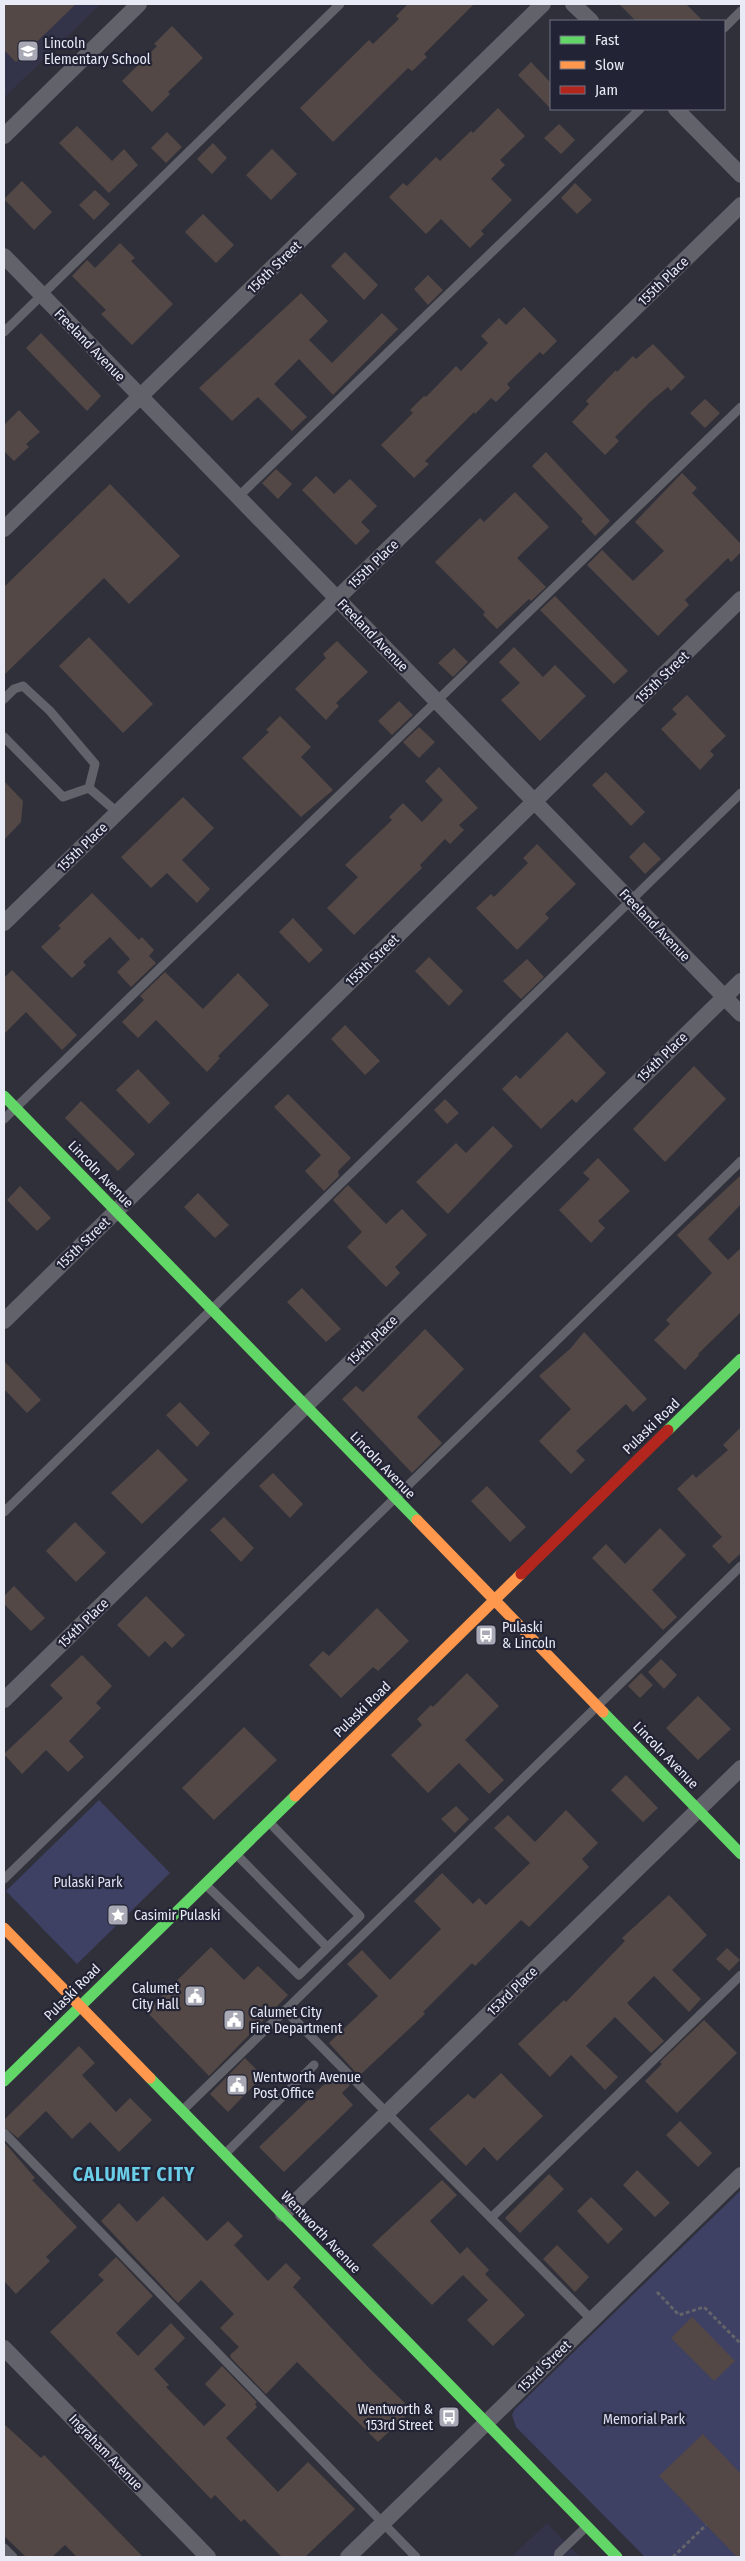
<svg xmlns="http://www.w3.org/2000/svg" width="745" height="2561" viewBox="0 0 745 2561" font-family="'Fira Sans Condensed',sans-serif">
<style>
.built{fill:#333349}
.green{fill:#3e4064}
.building{fill:#534845}
.lines{fill:none;stroke-linecap:round;stroke-linejoin:round}
.path{stroke:#63636a;stroke-width:3;stroke-dasharray:4 2.5;stroke-linecap:butt}
.lane{stroke:#62636a;stroke-width:9}
.street{stroke:#62636a;stroke-width:16}
.fast{stroke:#63d668;stroke-width:11}
.slow{stroke:#ff974d;stroke-width:11}
.jam{stroke:#b3261e;stroke-width:11}
.labels{text-anchor:middle;stroke-width:4.5;stroke-linejoin:round;paint-order:stroke}
.poi-label{font-size:14px;fill:#e8eaf5;stroke:#222334;text-anchor:start}
.street-label{font-size:14px;fill:#e8eaf5;stroke:#222334}
.park-label{font-size:14px;fill:#dde0f4;stroke:#222334}
.district-label{font-size:19px;font-weight:bold;letter-spacing:1px;fill:#6bcee9;stroke:#222334}
</style>
<rect width="100%" height="100%" fill="#30303a"/>
<path class="built" d="M4,4H101L4,98Z
M547,2523L580,2557H511Z"/>
<path class="green" d="M99,1800L170,1873L77,1964L6,1891Z
M741,2190V2557H645L516,2427L512,2415L515,2409Z"/>
<path class="building" d="M4,4H76L16,62L4,50Z
M408,4H474L424,54L427,57L412,71L408,68L333,142L300,108L369,40L373,44L399,19L396,16Z
M619,4H686L703,21H636Z
M172,26L203,58L168,92L170,94L152,112L122,81L157,46L154,44Z
M531,62L551,83V109L518,75Z
M498,108L525,136L500,160L505,165L491,179L512,200L481,231L484,234L470,248L441,219L426,234L389,197L403,183L407,186L436,157L440,161L471,131L473,133Z
M559,124L575,140L561,154L544,138Z
M77,126L112,161L124,149L138,165L109,193L59,143Z
M167,132L182,147L166,163L151,148Z
M213,143L227,158L212,174L197,159Z
M272,149L297,174L271,200L246,175Z
M22,181L52,212L34,230L4,199Z
M575,183L592,200L577,214L561,198Z
M95,190L110,204L94,220L79,205Z
M203,214L234,245L216,263L185,232Z
M120,243L135,258L131,261L173,304L132,345L101,314L106,310L72,276L87,260L95,268Z
M345,252L378,285L364,300L331,266Z
M428,275L443,290L428,305L414,289Z
M301,293L328,321L309,340L332,363L382,313L398,329L333,395L299,359L274,384L307,417L292,431L258,397L232,421L199,388Z
M524,307L557,341L543,355L540,352L507,384L510,388L496,402L491,398L475,414L474,412L425,461L429,464L414,478L381,445L413,413L410,410L424,396L426,397L456,366L461,371L488,343L481,336L499,318L506,325Z
M41,333L101,396L87,411L26,348Z
M653,344L685,377L671,391L668,387L650,402L615,437L619,441L605,455L572,422L589,404L586,401L616,370L617,372L633,356L636,359Z
M705,399L720,413L705,428L690,413Z
M19,410L40,432L26,444L29,447L14,461L4,451V425Z
M546,452L610,521L595,536L581,521L583,519L532,466Z
M276,469L292,484L278,499L262,483Z
M682,473L697,488L692,493L741,544V552L731,562L728,558L685,600L689,605L658,636L587,565L602,550L633,581L664,551L635,522Z
M316,476L334,494L350,479L377,506L361,522L370,531L356,545L302,490Z
M110,484L180,556L129,604L104,578L4,675V587Z
M515,492L549,527L517,558L546,587L531,601L529,599L497,629L483,615L485,612L435,562L480,518L484,522Z
M555,596L628,671L614,684L540,610Z
M89,637L153,704L123,733L59,666Z
M337,641L368,672L336,703L339,706L326,720L295,689L326,658L323,654Z
M514,647L543,677L555,665L586,696L540,741L501,700L520,683L499,662Z
M454,648L468,662L453,677L438,663Z
M687,695L726,736L710,751L714,755L700,770L661,729L677,714L672,709Z
M399,701L413,715L392,735L378,721Z
M280,716L311,747L301,757L333,790L301,817L242,758L269,732L266,730Z
M419,727L435,742L419,758L403,742Z
M439,767L478,808L459,825L464,830L450,844L445,839L420,865L422,868L354,935L327,908L358,877L345,865L392,820L389,817L403,803L422,822L443,800L425,781Z
M606,772L645,812L631,826L592,785Z
M4,781L23,801L21,822L4,840Z
M183,797L214,828L182,860L210,889L197,903L167,873L151,888L121,857Z
M644,842L661,859L645,874L629,857Z
M537,844L576,884L545,914L549,918L517,950L476,908L491,894L494,897L528,863L523,858Z
M92,893L139,940L142,937L154,950L149,956L156,963L131,987L117,972L130,959L110,937L83,962L86,965L72,978L41,947L61,928L58,926Z
M293,918L323,950L309,963L279,932Z
M429,957L463,991L449,1006L415,971Z
M527,959L544,977L521,999L503,981Z
M12,970L77,1035L62,1050L26,1012L4,1034V978Z
M165,972L203,1009L238,973L269,1005L218,1056L220,1058L207,1072L156,1020L138,1038L122,1022L144,1000L140,996Z
M345,1025L380,1061L365,1075L331,1039Z
M567,1032L606,1073L576,1103L572,1099L541,1129L502,1089L516,1075L520,1079Z
M694,1066L726,1099L665,1162L633,1129Z
M138,1069L170,1103L149,1124L116,1090Z
M288,1094L351,1158L338,1171L339,1176L324,1191L305,1171L321,1155L274,1107Z
M445,1099L459,1113L447,1124L434,1110Z
M81,1101L135,1154L118,1171L65,1118Z
M493,1126L513,1146L448,1214L416,1182L456,1143L466,1153Z
M598,1158L630,1191L598,1221L605,1228L591,1243L559,1210L590,1179L583,1173Z
M741,1175V1204L708,1239L728,1260L741,1248V1312L698,1354L699,1355L685,1370L654,1340L670,1324L666,1320L712,1273L677,1235Z
M348,1185L386,1224L402,1209L427,1235L395,1267L400,1273L386,1287L347,1247L362,1232L333,1200Z
M20,1186L51,1218L37,1231L7,1200Z
M198,1193L229,1225L215,1238L184,1207Z
M302,1288L341,1329L326,1342L287,1302Z
M425,1329L464,1369L417,1417L442,1443L412,1473L342,1399L356,1386L363,1392Z
M584,1332L647,1399L633,1412L626,1404L576,1451L585,1460L571,1474L539,1441L571,1409L539,1376L571,1348Z
M4,1361L41,1400L27,1413L4,1389Z
M180,1402L210,1433L197,1447L166,1415Z
M741,1427V1553L729,1564L712,1546L722,1537L677,1489L693,1474L696,1478L728,1450L723,1445Z
M158,1449L188,1480L142,1524L111,1493Z
M273,1473L303,1504L290,1518L259,1486Z
M487,1486L526,1527L510,1542L471,1501Z
M224,1517L254,1548L241,1562L210,1530Z
M75,1522L106,1553L76,1582L46,1551Z
M660,1528L686,1555L652,1590L677,1617L663,1630L592,1558L606,1544L625,1564Z
M14,1586L45,1618L31,1631L4,1604V1596Z
M146,1596L185,1635L172,1648L165,1641L149,1657L117,1625Z
M377,1608L409,1641L378,1671L373,1667L341,1698L309,1665L323,1651L329,1656Z
M82,1655L112,1686L96,1703L101,1708L69,1741L84,1757L68,1772L46,1750L22,1774L4,1754L63,1698L50,1685Z
M661,1659L677,1675L664,1689L648,1672Z
M467,1673L499,1706L465,1740L504,1780L489,1794L459,1763L428,1793L391,1755L422,1725L417,1719L431,1705L433,1707Z
M641,1673L653,1685L640,1698L628,1686Z
M698,1696L731,1729L698,1760L666,1728Z
M244,1727L277,1760L214,1820L182,1788Z
M626,1775L658,1808L643,1822L611,1790Z
M456,1806L469,1819L455,1833L441,1819Z
M566,1810L598,1843L582,1859L589,1867L529,1927L521,1920L475,1966L472,1963L423,2012L425,2014L359,2076L329,2043L378,1996L347,1964L362,1950L390,1980L441,1929L414,1901L442,1873L473,1904L479,1898L486,1905L530,1863L494,1828L508,1815L535,1842Z
M669,1895L707,1935L672,1970L701,1999L689,2012L654,1976L627,2003L664,2041L651,2053L615,2017L586,2046L618,2077L605,2090L571,2055L550,2077L518,2044L564,2000L566,2002L625,1941L622,1938Z
M211,1947L244,1980L258,1966L288,1995L209,2076L146,2011Z
M727,1948L740,1960L729,1971L716,1959Z
M704,2020L737,2053L677,2113L645,2081L662,2064L660,2062Z
M79,2046L95,2063L82,2075L116,2112L130,2098L152,2120L119,2152L90,2122L72,2139L46,2111L18,2138L4,2127V2120Z
M245,2058L263,2076L228,2112L210,2094Z
M337,2072L350,2085L342,2093L353,2105L284,2172L259,2147Z
M501,2073L543,2116L497,2161L484,2147L466,2166L429,2129L468,2094L474,2099Z
M680,2121L712,2153L698,2167L666,2135Z
M4,2142L35,2178L32,2180L77,2227L46,2257L50,2261L16,2294L4,2281Z
M637,2170L670,2203L655,2217L623,2185Z
M549,2174L564,2189L520,2233L505,2218Z
M442,2180L457,2195L430,2221L460,2254L467,2247L489,2270L485,2274L525,2315L493,2346L467,2320L488,2300L463,2275L432,2305L372,2245Z
M163,2196L207,2241L228,2221L243,2236L234,2245L268,2281L286,2263L301,2278L293,2287L370,2369L412,2410L378,2442L297,2362L266,2394L231,2358L230,2355L239,2347L220,2328L234,2314L201,2280L178,2303L101,2221L119,2203L137,2222Z
M591,2197L623,2229L608,2244L577,2211Z
M557,2245L589,2277L575,2292L543,2259Z
M116,2257L153,2296L116,2333L138,2356L171,2323L185,2338L154,2369L169,2385L166,2387L204,2426L226,2405L205,2384L222,2366L257,2402L255,2404L257,2407L226,2438L278,2492L308,2462L355,2509L305,2557H282L244,2519L241,2522L215,2495L211,2499L50,2332L104,2280L98,2275Z
M692,2317L735,2361L714,2381L671,2338Z
M4,2424L41,2458L44,2455L143,2557H77L65,2545L52,2557H26L4,2536Z
M703,2434L741,2474V2557H737L659,2476Z"/>
<g class="lines">
<path class="path" d="M657,2292L679,2315L704,2307L741,2344
M673,2557L706,2525"/>
<path class="lane" d="M724,28L741,11
M4,332L340,4
M238,497L640,109
M4,699L14,689L23,686L50,711L95,764L89,788
M4,737L63,797L89,788
M89,788L117,812
M4,1119L741,407
M4,1512L741,793
M237,1855L327,1947
M4,1879L741,1161
M206,1885L299,1975L360,1916L269,1822
M285,2010L592,2320
M182,2111L741,1566
M4,2133L416,2557
M225,2154L314,2065
M491,2218L741,1975
M4,2548L13,2557
M558,2557L559,2553L586,2527"/>
<path class="street" d="M573,4L591,21
M676,109L741,175
M4,136L139,4
M4,256L741,1014
M4,529L543,4
M4,923L741,205
M4,1321L741,599
M4,1700L741,981
M283,2214L741,1768
M4,2348L208,2557
M348,2557L741,2175"/>
<path class="fast" d="M4,1096L417,1520
M668,1430L741,1359
M603,1712L741,1854
M150,2078L617,2557
M4,2081L295,1796"/>
<path class="slow" d="M417,1520L603,1712
M295,1796L521,1574
M4,1928L150,2078"/>
<path class="jam" d="M521,1574L668,1430"/>
</g>
<defs>
<g id="school-square" transform="scale(1.125)"><rect x="-9" y="-9" width="18" height="18" rx="4" fill="#a8a9b4" stroke="#222334"/><path d="M0-5L7-2L0 1L-7-2ZM-4 1L0 2.5L4 1V4Q0 6-4 4Z" fill="#fff"/></g>
<g id="bus-square" transform="scale(1.125)"><rect x="-9" y="-9" width="18" height="18" rx="4" fill="#a8a9b4" stroke="#222334"/><path d="M-5-6H5V4H4V6H2V4H-2V6H-4V4H-5ZM-3.5-4V0h7V-4ZM-3.5 1.2v1.5H-2V1.2ZM2 1.2v1.5H3.5V1.2Z" fill="#fff"/></g>
<g id="sight-square" transform="scale(1.125)"><rect x="-9" y="-9" width="18" height="18" rx="4" fill="#a8a9b4" stroke="#222334"/><path d="M0-6L1.8-2.2L6-1.7L2.9 1.2L3.7 5.4L0 3.3L-3.7 5.4L-2.9 1.2L-6-1.7L-1.8-2.2Z" fill="#fff"/></g>
<g id="civic-square" transform="scale(1.125)"><rect x="-9" y="-9" width="18" height="18" rx="4" fill="#a8a9b4" stroke="#222334"/><path d="M-.6-6.5H3V-4.5H.6V-3L4-1V1h2V6H-6V1h2V-1L-.6-3ZM-1.2 2.5V6h2.4V2.5Z" fill="#fff"/></g>
</defs>
<g fill-rule="evenodd">
<use href="#school-square" x="28" y="51"/>
<use href="#bus-square" x="486" y="1635"/>
<use href="#sight-square" x="118" y="1915"/>
<use href="#civic-square" x="195" y="1996"/>
<use href="#civic-square" x="234" y="2020"/>
<use href="#civic-square" x="237" y="2085"/>
<use href="#bus-square" x="449" y="2417"/>
</g>
<g class="labels">
<g class="poi-label">
<text x="44" y="48">Lincoln<tspan x="44" dy="16">Elementary School</tspan></text>
<text x="502" y="1632">Pulaski<tspan x="502" dy="16">&amp; Lincoln</tspan></text>
<text x="134" y="1920">Casimir Pulaski</text>
<text x="179" y="1993" text-anchor="end">Calumet<tspan x="179" dy="16">City Hall</tspan></text>
<text x="250" y="2017">Calumet City<tspan x="250" dy="16">Fire Department</tspan></text>
<text x="253" y="2082">Wentworth Avenue<tspan x="253" dy="16">Post Office</tspan></text>
<text x="433" y="2414" text-anchor="end">Wentworth &amp;<tspan x="433" dy="16">153rd Street</tspan></text>
</g>
<g class="street-label">
<text transform="translate(274 267) rotate(-44)" y="5">156th Street</text>
<text transform="translate(663 281) rotate(-44)" y="5">155th Place</text>
<text transform="translate(90 345) rotate(46)" y="5">Freeland Avenue</text>
<text transform="translate(373 564) rotate(-44)" y="5">155th Place</text>
<text transform="translate(373 635) rotate(46)" y="5">Freeland Avenue</text>
<text transform="translate(662 677) rotate(-44)" y="5">155th Street</text>
<text transform="translate(82 847) rotate(-44)" y="5">155th Place</text>
<text transform="translate(655 925) rotate(46)" y="5">Freeland Avenue</text>
<text transform="translate(372 960) rotate(-44)" y="5">155th Street</text>
<text transform="translate(662 1057) rotate(-44)" y="5">154th Place</text>
<text transform="translate(101 1174) rotate(46)" y="5">Lincoln Avenue</text>
<text transform="translate(83 1243) rotate(-44)" y="5">155th Street</text>
<text transform="translate(372 1340) rotate(-44)" y="5">154th Place</text>
<text transform="translate(651 1426) rotate(-44)" y="5">Pulaski Road</text>
<text transform="translate(383 1465) rotate(46)" y="5">Lincoln Avenue</text>
<text transform="translate(83 1623) rotate(-44)" y="5">154th Place</text>
<text transform="translate(362 1709) rotate(-44)" y="5">Pulaski Road</text>
<text transform="translate(666 1755) rotate(46)" y="5">Lincoln Avenue</text>
<text transform="translate(512 1991) rotate(-44)" y="5">153rd Place</text>
<text transform="translate(72 1992) rotate(-45)" y="5">Pulaski Road</text>
<text transform="translate(321 2232) rotate(46)" y="5">Wentworth Avenue</text>
<text transform="translate(544 2366) rotate(-44)" y="5">153rd Street</text>
<text transform="translate(106 2452) rotate(46)" y="5">Ingraham Avenue</text>
</g>
<g class="park-label">
<text x="88" y="1887">Pulaski Park</text>
<text x="644" y="2424">Memorial Park</text>
</g>
<g class="district-label">
<text x="134" y="2181">CALUMET CITY</text>
</g>
</g>
<rect width="745" height="2561" fill="none" stroke="#e8eaf5" stroke-width="10"/>
<rect x="550" y="20" width="175" height="90" fill="#222334" stroke="#717381"/>
<rect x="560" y="36" width="25" height="8" fill="#63d668" stroke="#717381"/>
<text x="595" y="45" font-size="15" fill="#e8eaf5">Fast</text>
<rect x="560" y="61" width="25" height="8" fill="#ff974d" stroke="#717381"/>
<text x="595" y="70" font-size="15" fill="#e8eaf5">Slow</text>
<rect x="560" y="86" width="25" height="8" fill="#b3261e" stroke="#717381"/>
<text x="595" y="95" font-size="15" fill="#e8eaf5">Jam</text>
</svg>
